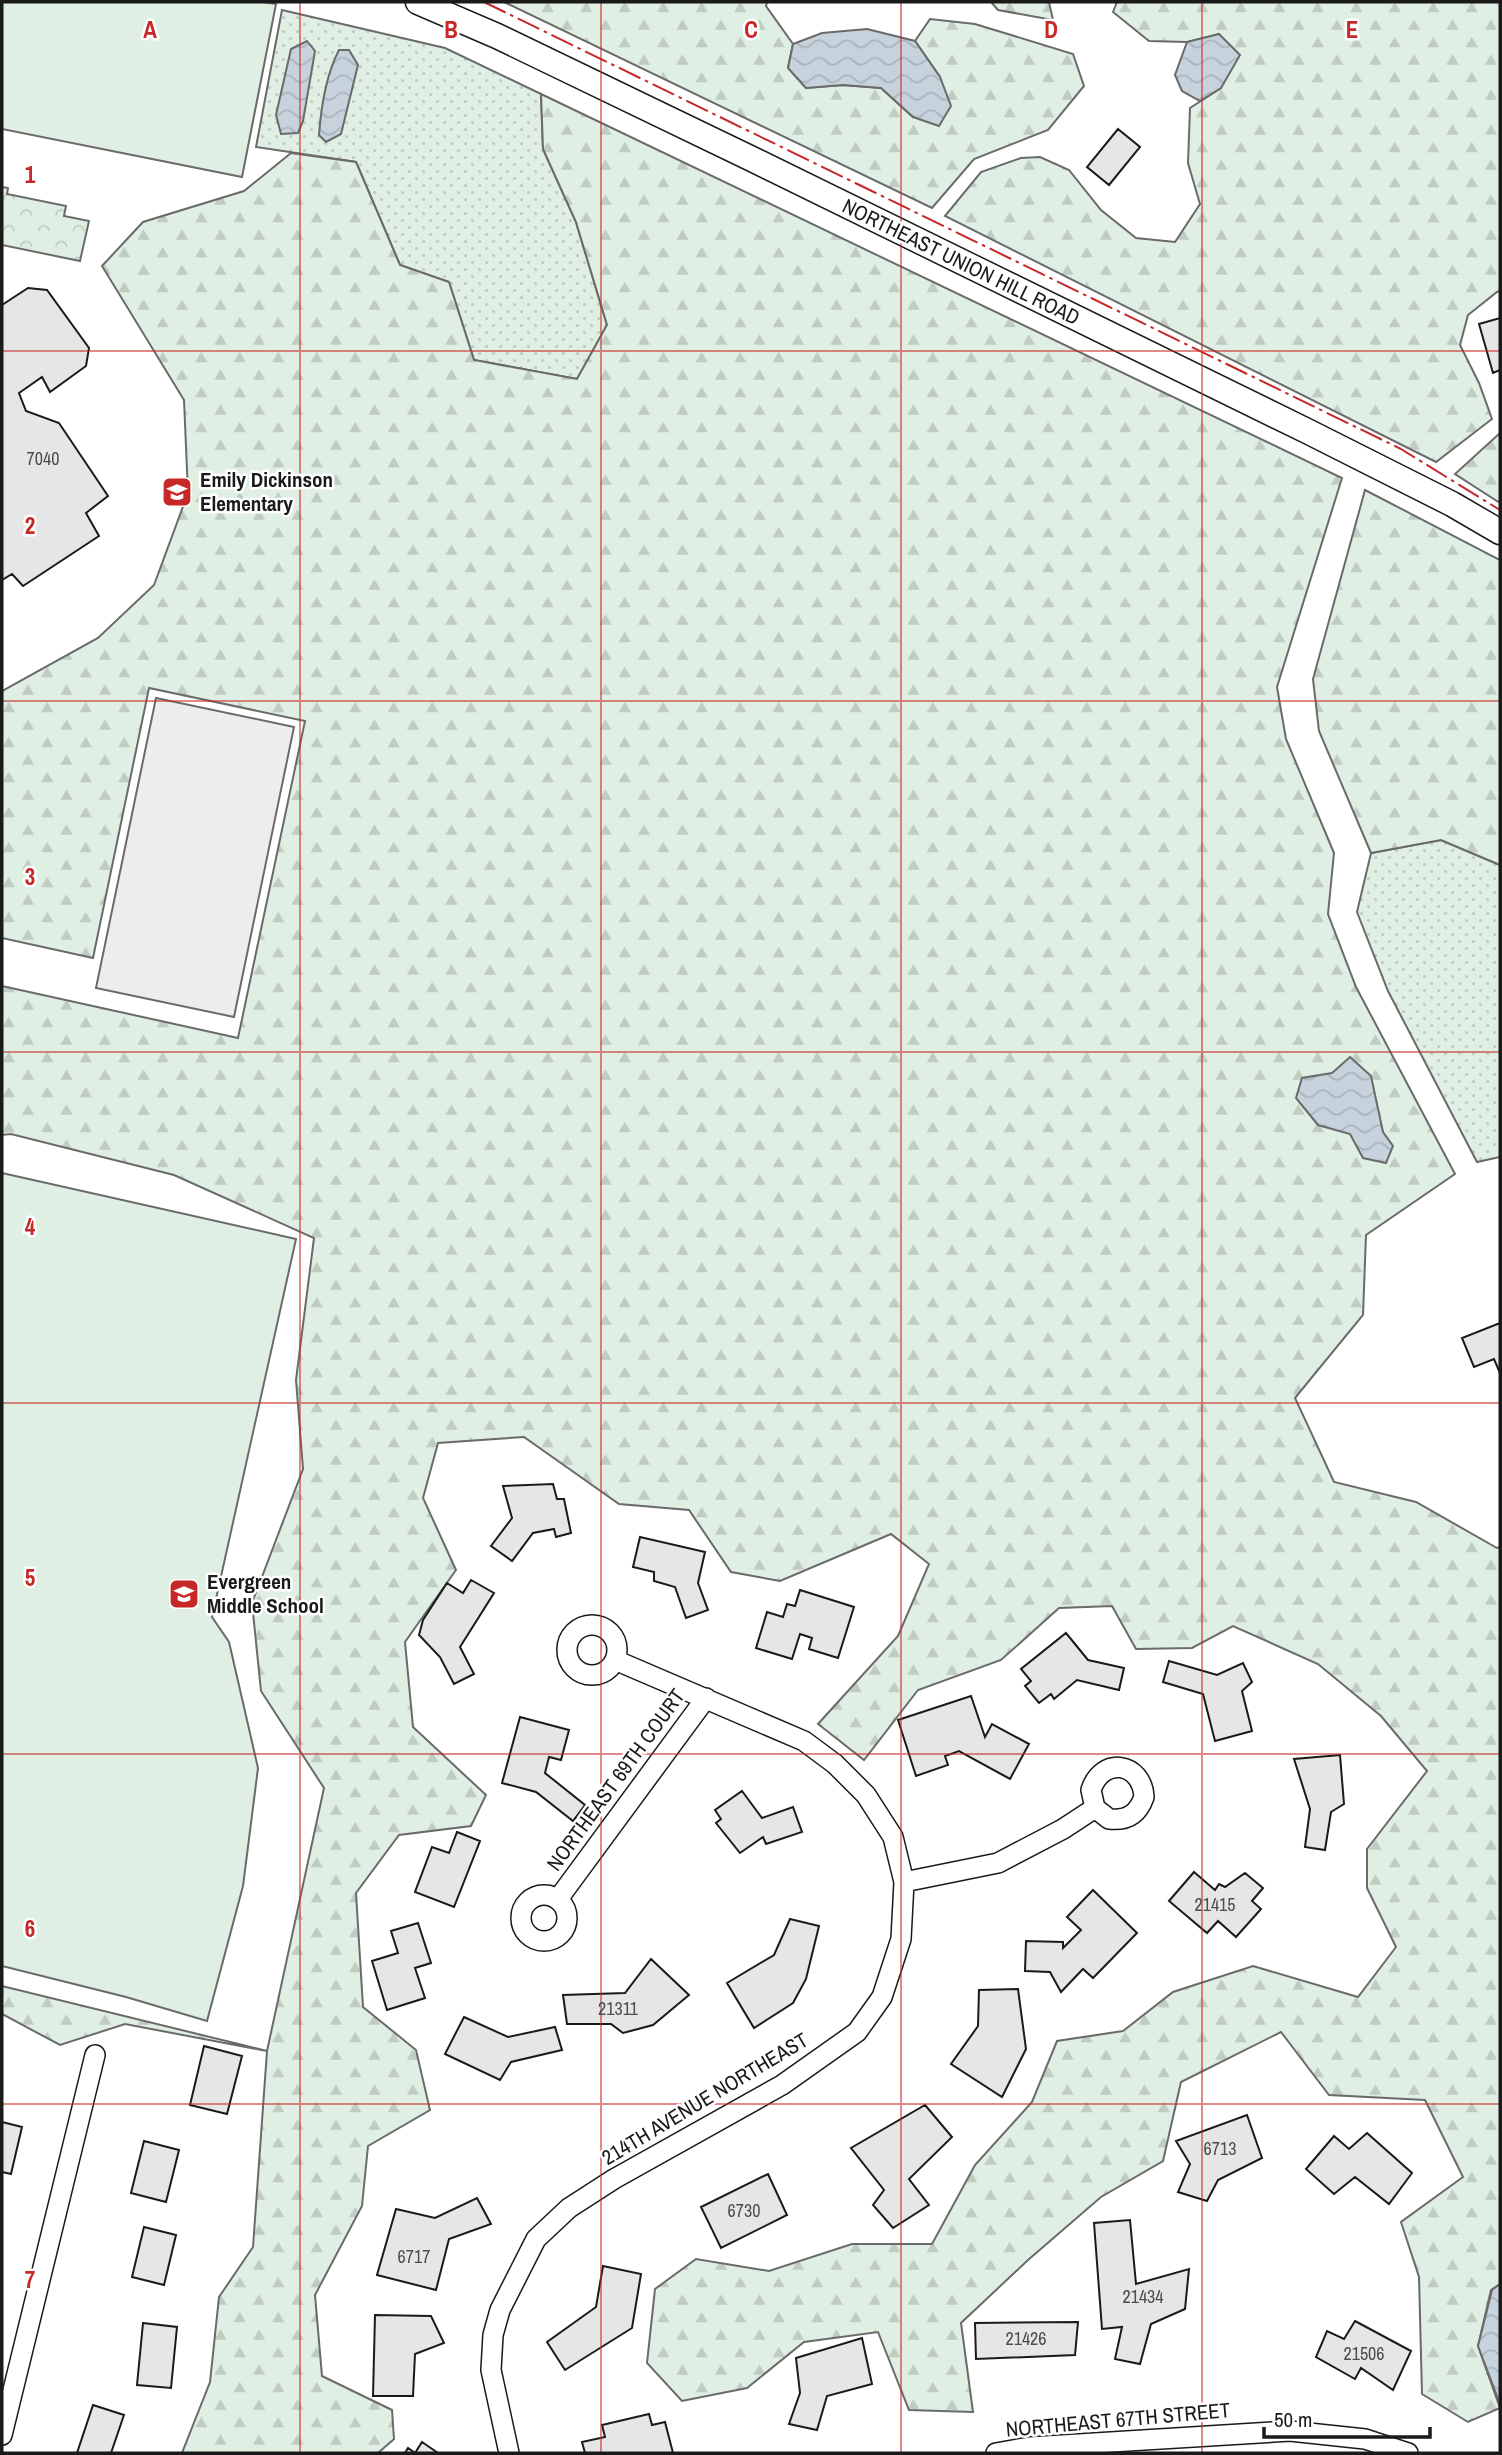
<svg xmlns="http://www.w3.org/2000/svg" width="1502" height="2455" viewBox="0 0 1502 2455" font-family="'Archivo Narrow',sans-serif">
<style>
.grass{fill:url(#grass-dots);stroke:#6a6a6a;stroke-width:2}
.forest{fill:url(#forest-firs);stroke:#6a6a6a;stroke-width:2}
.park{fill:url(#park-crowns);stroke:#6a6a6a;stroke-width:2}
.pitch{fill:#e0efe3;stroke:#6a6a6a;stroke-width:2}
.parking{fill:#ededed;stroke:#6a6a6a;stroke-width:2}
.water{fill:url(#water-waves);stroke:#6a6a6a;stroke-width:2}
.building{fill:#e6e6e6;stroke:#1a1a1a;stroke-width:2}
.lines{fill:none;stroke-linecap:round;stroke-linejoin:round}
.minor-casing{stroke:#1a1a1a;stroke-width:22}
.tertiary-casing{stroke:#1a1a1a;stroke-width:27}
.minor{stroke:#fff;stroke-width:19}
.tertiary{stroke:#fff;stroke-width:24}
.power{stroke:#c62828;stroke-width:2;stroke-dasharray:24 5 3.5 5;stroke-linecap:butt}
.grid{fill:none;stroke:#c62828;stroke-width:2;stroke-opacity:0.55}
.labels{text-anchor:middle;stroke-width:5;stroke-linejoin:round;paint-order:stroke}
.number-label{font-size:18px;fill:#4d4d4d}
.street-label{font-size:21px;fill:#1a1a1a;stroke:#fff}
.poi-label{font-size:21px;font-weight:bold;fill:#1a1a1a;stroke:#fff;text-anchor:start}
.grid-label{font-size:23px;text-anchor:middle;font-weight:bold;fill:#c62828;stroke:#fff;stroke-width:5;stroke-linejoin:round;paint-order:stroke}
</style>
<defs>
<pattern id="grass-dots" width="8" height="8" patternUnits="userSpaceOnUse" patternTransform="scale(1.75)"><rect width="8" height="8" fill="#e0efe3"/><path d="M2 2h.1M6 6h.1" fill="none" stroke="#c0ccc2" stroke-width="1.8" stroke-linecap="round"/></pattern>
<pattern id="forest-firs" width="22" height="20" patternUnits="userSpaceOnUse" patternTransform="scale(1.75)"><rect width="22" height="20" fill="#e0efe3"/><path d="M5 1l3.5 6h-7zM16 11l3.5 6h-7z" fill="#c0ccc2"/></pattern>
<pattern id="park-crowns" width="20" height="18" patternUnits="userSpaceOnUse" patternTransform="scale(1.75)"><rect width="20" height="18" fill="#e0efe3"/><path d="M2 6a3 3 0 1 1 6 0M12 15a3 3 0 1 1 6 0" fill="none" stroke="#c0ccc2"/></pattern>
<pattern id="water-waves" width="16" height="10" patternUnits="userSpaceOnUse" patternTransform="scale(1.75)"><rect width="16" height="10" fill="#c6d2dc"/><path d="M0 5q4-4 8 0t8 0" fill="none" stroke="#aab4bc"/></pattern>
</defs>
<rect width="100%" height="100%" fill="#fff"/>
<path class="grass" d="M282,10L445,48L541,94L543,149L576,222L607,325L577,379L474,360L449,282L400,265L356,162L256,147Z
M1441,840L1500,865V1157L1477,1162L1388,991L1357,912L1371,853Z"/>
<path class="forest" d="M504,2H767L766,6L793,44L788,68L806,88L843,85L881,88L913,117L940,77L915,41L930,19L975,24L1073,54L1084,86L1048,130L974,159L932,208Z
M991,2H1049L1053,20L998,10Z
M1117,2H1500V291L1497,292L1468,315L1460,345L1479,383L1492,419L1436,462L945,216L981,172L1021,158L1040,157L1069,170L1101,210L1136,238L1175,242L1200,204L1188,163L1190,108L1221,88L1219,34L1187,42L1149,41L1113,12Z
M541,94L1342,478L1277,687L1286,739L1334,853L1328,914L1356,987L1455,1174L1366,1235L1363,1315L1295,1398L1334,1482L1416,1502L1497,1548L1500,1547V2284L1491,2290L1478,2346L1500,2408L1468,2422L1422,2394L1419,2277L1401,2222L1463,2177L1425,2100L1329,2095L1281,2032L1181,2082L1163,2161L1101,2197L1028,2260L961,2323L973,2412L909,2410L878,2332L804,2342L747,2388L682,2401L647,2363L655,2289L696,2259L769,2271L852,2244H932L975,2165L1032,2102L1057,2041L1123,2031L1173,1992L1253,1966L1358,1997L1396,1947L1367,1888V1849L1427,1771L1381,1716L1318,1664L1233,1626L1192,1648L1136,1649L1112,1606L1059,1608L1001,1660L918,1690L864,1760L818,1724L898,1636L929,1564L891,1534L780,1581L731,1572L689,1510L619,1504L524,1437L438,1443L423,1498L456,1570L405,1642L413,1727L486,1795L471,1826L399,1835L356,1893L363,2007L416,2050L430,2110L368,2146L362,2206L315,2295L322,2376L392,2410L394,2439L378,2453H182L210,2382L219,2297L253,2247L267,2051L125,2024L60,2045L2,2014V1986L267,2051L324,1788L261,1691L252,1603L303,1469L296,1380L314,1238L174,1175L11,1134L2,1135V986L238,1038L305,721L149,688L93,958L2,938V691L98,638L154,585L188,493L184,400L102,266L143,222L244,191L291,153L356,162L400,265L449,282L474,360L577,379L607,325L576,222L543,149Z
M1500,433V503L1455,474Z
M1365,490L1500,560V865L1441,840L1371,853L1319,731L1313,679Z"/>
<path class="park" d="M2,187L8,188L7,194L66,206L64,216L89,221L80,261L2,245Z"/>
<path class="pitch" d="M2,2H263L276,4L242,177L2,129Z
M2,1173L296,1239L212,1617L229,1642L258,1768L243,1886L207,2021L126,1997L2,1966Z"/>
<path class="parking" d="M156,698L294,727L234,1017L96,988Z"/>
<path class="water" d="M867,29L915,41L940,77L951,106L939,126L913,117L881,88L843,85L806,88L788,68L793,44L822,33Z
M1219,34L1240,55L1221,88L1200,101L1182,91L1175,75L1187,42Z
M307,41L315,51L303,121L298,133L281,134L276,115L291,49Z
M339,50H349L358,65L341,134L326,142L319,135C321,107 326,75 339,50Z
M1350,1057L1371,1076L1383,1132L1393,1146L1386,1163L1363,1158L1350,1134L1318,1125L1296,1098L1302,1078L1332,1073Z
M1500,2284V2404L1478,2346L1492,2290Z"/>
<path class="building" d="M1118,129L1140,147L1109,185L1087,167Z
M28,288L47,290L89,348L86,366L50,392L42,377L19,393L26,411L59,423L108,496L86,513L99,536L23,586L12,574L2,580V305Z
M1500,318V370L1493,373L1479,324Z
M1500,1323V1373L1494,1359L1474,1367L1462,1338Z
M553,1484L557,1499H564L571,1533L556,1537L554,1529L533,1533L512,1561L491,1546L512,1518L503,1486Z
M640,1537L705,1552L698,1583L708,1610L686,1618L675,1587L654,1581V1572L633,1567Z
M471,1580L494,1593L460,1647L474,1674L454,1684L440,1657L419,1635L423,1620L447,1583L463,1593Z
M800,1590L854,1607L838,1658L809,1649L812,1638L800,1634L792,1659L756,1648L767,1612L783,1617L787,1604L795,1606Z
M1066,1633L1088,1660L1124,1668L1119,1690L1077,1680L1054,1699L1051,1694L1039,1703L1025,1686L1031,1681L1021,1669Z
M1169,1661L1217,1675L1243,1663L1252,1682L1242,1691L1252,1731L1215,1741L1203,1694L1163,1682Z
M971,1696L985,1737L992,1724L1029,1744L1010,1779L959,1751L945,1756L948,1765L916,1776L898,1720Z
M520,1717L569,1730L561,1760L549,1757L545,1773L585,1805L573,1821L536,1792L502,1783Z
M1340,1755L1344,1804L1331,1812L1325,1850L1305,1847L1310,1809L1294,1759Z
M742,1791L762,1818L793,1807L802,1832L766,1844L763,1837L740,1853L716,1823L721,1819L715,1810Z
M457,1832L480,1841L454,1907L415,1892L432,1847L449,1853Z
M1194,1872L1215,1890L1219,1884L1225,1887L1245,1873L1263,1888L1252,1901L1261,1909L1236,1937L1218,1921L1207,1933L1169,1901Z
M1093,1890L1137,1933L1093,1978L1083,1969L1061,1992L1050,1972L1025,1971L1026,1941L1063,1942V1948L1081,1930L1067,1917Z
M790,1919L819,1926L806,1979L793,2003L754,2028L727,1983L774,1955Z
M418,1923L431,1963L415,1968L425,1998L387,2010L372,1961L398,1953L391,1931Z
M651,1959L689,1995L653,2025L623,2033L611,2024H567L563,1995L625,1993Z
M1018,1989L1026,2049L1002,2097L951,2064L978,2026L979,1990Z
M464,2017L508,2037L555,2027L562,2050L511,2062L500,2080L445,2054Z
M204,2046L242,2056L227,2114L190,2105Z
M925,2105L952,2137L909,2179L929,2205L893,2228L873,2205L884,2190L851,2148Z
M1247,2115L1262,2158L1218,2180L1207,2201L1178,2192L1190,2164L1176,2141Z
M2,2122L22,2127L11,2174L2,2172Z
M1367,2133L1412,2173L1389,2204L1355,2177L1334,2194L1306,2169L1334,2136L1349,2149Z
M144,2141L179,2150L166,2202L131,2193Z
M768,2174L787,2215L721,2248L701,2207Z
M477,2198L491,2224L449,2239L436,2290L377,2275L396,2209L435,2218Z
M1130,2220L1136,2284L1189,2269L1185,2309L1151,2324L1140,2364L1115,2359L1122,2327L1102,2329L1094,2223Z
M144,2227L176,2235L164,2285L132,2277Z
M603,2266L641,2274L632,2328L565,2370L547,2342L596,2307Z
M375,2315L431,2316L444,2343L415,2354L413,2396H373Z
M1355,2321L1411,2351L1393,2390L1361,2368L1355,2379L1316,2357L1327,2331L1344,2339Z
M1078,2322L1075,2355L976,2359L975,2323Z
M143,2323L177,2327L171,2388L137,2385Z
M862,2338L872,2384L827,2396L817,2430L789,2424L800,2393L796,2358Z
M93,2405L124,2415L111,2453H77Z
M649,2414L652,2425L665,2422L673,2453H585L582,2442L605,2437L602,2425Z
M422,2442L438,2453H405L408,2448L415,2453Z"/>
<g class="lines">
<g class="minor-casing">
<path id="minor" d="M567 1650a25 25 0 1 1 50 0a25 25 0 1 1-50 0Z
M904,1882L998,1863L1063,1829L1095,1808L1109,1819C1127,1821 1138,1814 1144,1797C1142,1762 1102,1756 1091,1790L1095,1808
M521 1918a23 23 0 1 1 46 0a23 23 0 1 1-46 0Z
M558,1899L706,1698
M2,2435L95,2055
M509,2453L491,2370L493,2335L500,2310L536,2239L569,2208L614,2179L782,2085L857,2032L882,1997L901,1939L904,1882L893,1837L866,1795L835,1764L804,1741L615,1660
M996,2453L1030,2447L1290,2431L1365,2439L1408,2453"/>
</g>
<g class="tertiary-casing">
<path id="tertiary" d="M418,2L497,36L752,159L1307,431L1452,504L1500,532"/>
</g>
<use href="#minor" class="minor"/>
<use href="#tertiary" class="tertiary"/>
<path class="power" d="M484,2L1401,449L1500,510"/>
</g>
<path class="grid" d="M300,2V2453M601,2V2453M901,2V2453M1202,2V2453M2,351H1500M2,701H1500M2,1052H1500M2,1403H1500M2,1754H1500M2,2104H1500"/>
<defs>
<g id="school-square" transform="scale(1.575)"><rect x="-9" y="-9" width="18" height="18" rx="4" fill="#c62828" stroke="#fff"/><path d="M0-5L7-2L0 1L-7-2ZM-4 1L0 2.5L4 1V4Q0 6-4 4Z" fill="#fff"/></g>
</defs>
<g fill-rule="evenodd">
<use href="#school-square" x="177" y="492"/>
<use href="#school-square" x="184" y="1594"/>
</g>
<g class="labels">
<g class="number-label">
<text x="43" y="465">7040</text>
<text x="1215" y="1911">21415</text>
<text x="618" y="2015">21311</text>
<text x="1220" y="2155">6713</text>
<text x="744" y="2217">6730</text>
<text x="414" y="2263">6717</text>
<text x="1143" y="2303">21434</text>
<text x="1026" y="2345">21426</text>
<text x="1364" y="2360">21506</text>
</g>
<g class="street-label">
<text transform="translate(961 262) rotate(26)" y="7">NORTHEAST UNION HILL ROAD</text>
<text transform="translate(616 1780) rotate(-54)" y="7">NORTHEAST 69TH COURT</text>
<text transform="translate(705 2099) rotate(-31)" y="7">214TH AVENUE NORTHEAST</text>
<text transform="translate(1118 2420) rotate(-5)" y="7">NORTHEAST 67TH STREET</text>
</g>
<g class="poi-label">
<text x="200" y="487">Emily Dickinson<tspan x="200" dy="24">Elementary</tspan></text>
<text x="207" y="1589">Evergreen<tspan x="207" dy="24">Middle School</tspan></text>
</g>
</g>
<g class="grid-label">
<text x="150" y="38">A</text>
<text x="451" y="38">B</text>
<text x="751" y="38">C</text>
<text x="1051" y="38">D</text>
<text x="1352" y="38">E</text>
<text x="30" y="183">1</text>
<text x="30" y="534">2</text>
<text x="30" y="885">3</text>
<text x="30" y="1235">4</text>
<text x="30" y="1586">5</text>
<text x="30" y="1937">6</text>
<text x="30" y="2288">7</text>
</g>
<rect width="1502" height="2455" fill="none" stroke="#1a1a1a" stroke-width="7"/>
<path d="M1264 2427v10h166v-10" fill="none" stroke="#1a1a1a" stroke-width="3.5"/>
<text x="1274" y="2427" font-size="21" fill="#1a1a1a" stroke="#ffffff" stroke-width="5" paint-order="stroke">50 m</text>
</svg>
